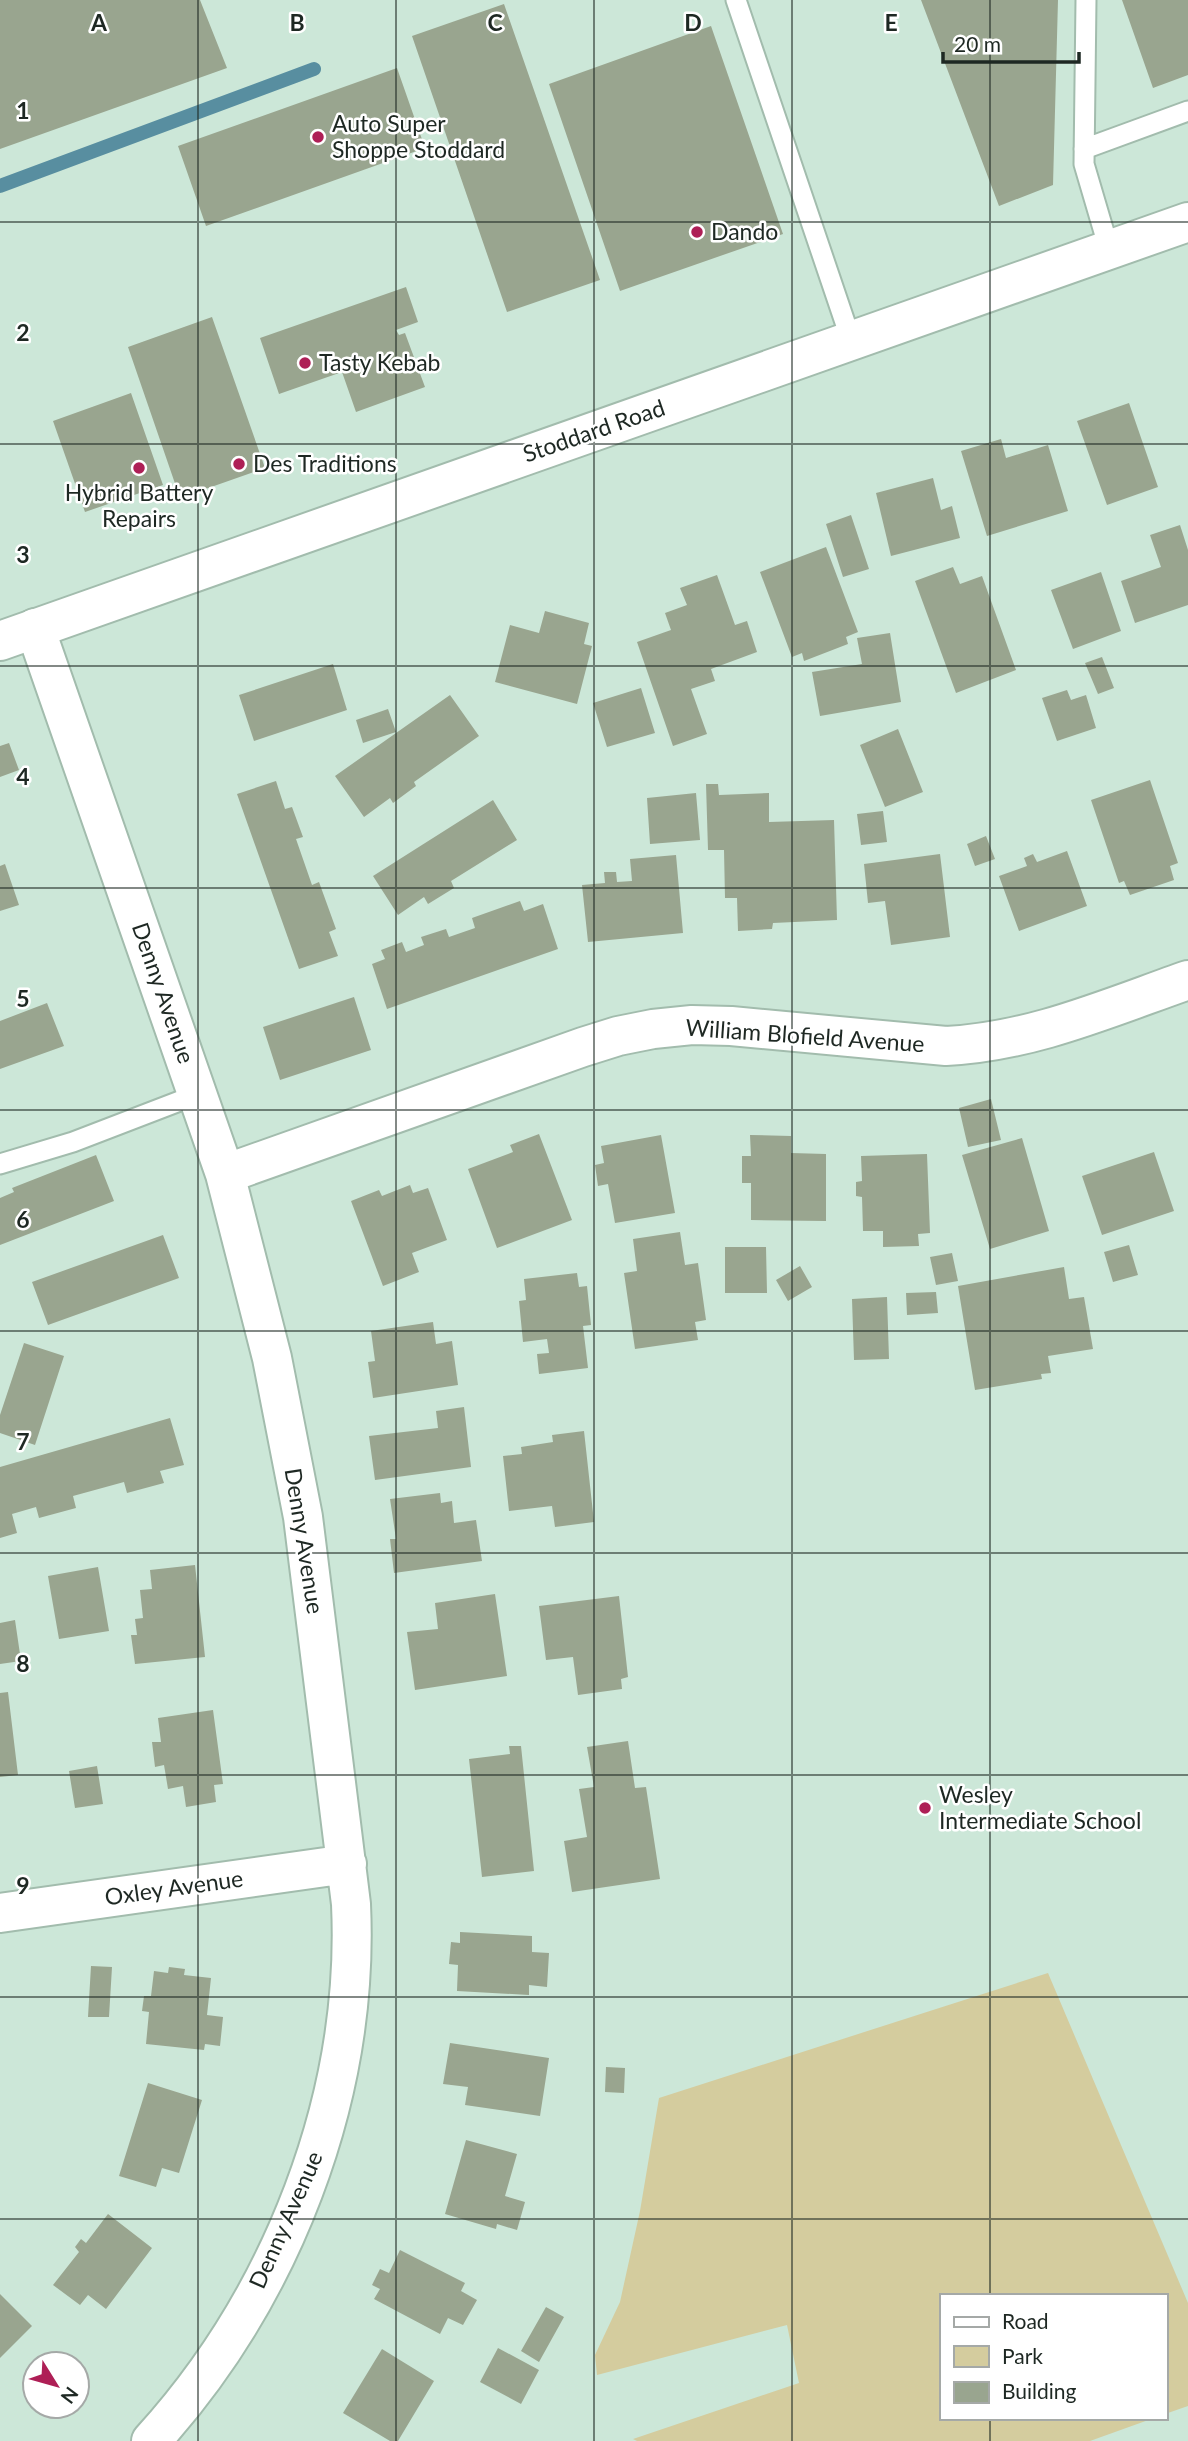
<svg xmlns="http://www.w3.org/2000/svg" width="1188" height="2441" viewBox="0 0 1188 2441" font-family="Lato,sans-serif">
<style>
.green{fill:#d4cc9e}
.lines{fill:none;stroke-linecap:round;stroke-linejoin:round}
.stream{stroke:#588ea0;stroke-width:14}
.building{fill:#99a58f}
.service-casing{stroke:#a2bcad;stroke-width:23}
.minor-casing{stroke:#a2bcad;stroke-width:42}
.secondary-casing{stroke:#a2bcad;stroke-width:42}
.service{stroke:#fff;stroke-width:19}
.minor{stroke:#fff;stroke-width:38}
.secondary{stroke:#fff;stroke-width:38}
.grid{fill:none;stroke:#1e2823;stroke-width:2;stroke-opacity:0.55}
.poi-dot{fill:#ae1f56;stroke:#fff;stroke-width:2.5}
.labels{text-anchor:middle;stroke-width:5;stroke-linejoin:round;paint-order:stroke}
.poi-label{font-size:23px;fill:#1e2823;stroke:#fff;text-anchor:start}
.street-label{font-size:23px;fill:#1e2823;stroke:#fff}
.grid-label{font-size:23px;text-anchor:middle;font-weight:bold;fill:#1e2823;stroke:#fff;stroke-width:5;stroke-linejoin:round;paint-order:stroke}
</style>
<rect width="100%" height="100%" fill="#cce7d8"/>
<path class="green" d="M1048,1973L1188,2303V2406L1165,2414V2296H941V2418H1154L1090,2441H637L633,2439L799,2383L787,2325L597,2375L595,2355L620,2302L640,2211L659,2098Z"/>
<g class="lines">
<path class="stream" d="M0,186L314,69"/>
</g>
<path class="building" d="M0,0H200L227,68L0,149Z
M921,0H1058L1053,185L999,206Z
M1122,0H1188V75L1153,88Z
M504,4L600,280L507,312L412,36Z
M711,26L783,234L620,291L549,84Z
M397,68L425,148L206,226L178,146Z
M406,287L418,322L396,330L399,335L405,333L425,387L356,412L342,372L279,394L260,338Z
M212,317L265,468L180,498L128,347Z
M131,393L163,485L85,512L53,421Z
M1129,403L1158,487L1107,505L1077,421Z
M1001,439L1006,458L1048,445L1068,511L987,536L961,451Z
M933,478L941,510L952,506L960,538L891,556L876,493Z
M851,515L869,569L843,577L826,524Z
M1180,525L1188,550V605L1135,623L1121,581L1161,567L1150,535Z
M826,547L858,632L846,637L848,644L804,661L802,653L792,657L760,572Z
M953,567L960,584L982,576L1016,670L956,693L915,581Z
M1101,572L1121,631L1073,649L1051,590Z
M717,575L735,625L747,621L757,652L711,669L715,681L691,689L707,734L673,746L637,642L671,630L665,613L687,605L680,588Z
M545,611L589,623L584,644L592,646L577,704L495,682L510,625L539,633Z
M890,633L901,702L820,716L812,672L862,664L857,638Z
M1102,657L1114,688L1098,694L1085,663Z
M333,664L347,710L254,741L239,695Z
M641,688L655,733L607,747L593,703Z
M1067,690L1071,700L1086,695L1096,728L1057,741L1042,698Z
M450,695L479,736L414,782L416,786L393,803L390,798L364,817L335,776Z
M388,709L396,732L363,743L356,720Z
M898,729L923,792L885,807L860,745Z
M9,743L19,770L0,777V746Z
M1150,780L1178,863L1170,866L1174,880L1130,895L1124,881L1119,883L1091,800Z
M276,781L285,809L292,807L303,837L296,839L312,885L319,882L336,929L329,932L338,956L299,969L237,794Z
M706,784H718L719,795L769,793V822L834,820L837,920L773,923L772,929L738,931L737,898H725L724,850H708Z
M696,793L700,840L650,844L647,798Z
M493,800L517,840L451,881L454,888L428,904L424,897L398,915L373,876Z
M883,811L887,842L861,845L857,814Z
M986,836L995,859L975,866L967,844Z
M1067,851L1087,906L1019,931L999,876L1027,866L1024,858L1033,854L1037,862Z
M940,854L950,937L891,945L885,901L868,903L864,864Z
M676,855L683,933L588,942L582,885L605,883L604,872H616L617,882L632,881L630,859Z
M5,864L19,905L0,911V866Z
M520,901L524,911L543,904L558,949L387,1009L372,964L385,959L381,950L402,942L406,952L424,945L421,937L446,929L449,937L475,928L472,918Z
M354,997L371,1050L280,1080L263,1027Z
M47,1003L64,1046L0,1069V1021Z
M991,1099L1001,1140L968,1147L959,1108Z
M539,1134L572,1220L497,1248L468,1169L513,1152L510,1145Z
M661,1135L675,1213L615,1223L608,1184L598,1186L595,1165L604,1163L601,1146Z
M750,1135L791,1136V1153L826,1154V1221L751,1220V1183H742V1156H751Z
M1022,1138L1049,1231L990,1249L962,1155Z
M1154,1152L1174,1211L1102,1235L1082,1176Z
M927,1154L930,1233L918,1234L919,1246L883,1247V1231H863L862,1197L856,1196V1182L862,1181L861,1156Z
M96,1155L114,1201L0,1245V1198L14,1192L12,1188Z
M410,1185L413,1193L428,1188L447,1240L412,1253L419,1272L383,1286L351,1201L379,1190L382,1196Z
M680,1232L685,1265L698,1263L706,1320L695,1322L698,1340L635,1349L624,1273L637,1271L633,1239Z
M163,1235L179,1278L48,1325L32,1282Z
M1129,1245L1138,1275L1113,1282L1104,1252Z
M725,1247H766L767,1293H725Z
M952,1253L958,1281L936,1285L930,1257Z
M800,1266L812,1287L788,1301L776,1280Z
M1064,1267L1069,1299L1084,1297L1093,1349L1048,1356L1051,1373L1041,1374L1042,1379L975,1390L958,1286Z
M577,1273L579,1287L587,1286L591,1325L583,1326L588,1368L539,1374L537,1354L549,1353L547,1339L523,1342L519,1301L526,1300L524,1279Z
M936,1292L938,1313L907,1315L906,1293Z
M887,1297L889,1359L854,1360L852,1299Z
M433,1322L436,1344L452,1341L458,1385L373,1398L368,1362L375,1361L371,1331Z
M24,1343L64,1356L35,1445L0,1433V1415Z
M464,1407L471,1467L375,1480L369,1436L438,1428L436,1411Z
M170,1418L184,1465L160,1471L164,1483L127,1493L124,1482L73,1496L76,1508L39,1518L36,1507L12,1514L17,1533L0,1538V1467Z
M584,1431L594,1522L555,1527L552,1506L509,1511L503,1456L522,1454L521,1447L553,1442L552,1435Z
M440,1493L441,1503L452,1501L454,1523L476,1520L482,1561L394,1573L390,1539H396L390,1499Z
M195,1565L205,1657L135,1664L131,1635H137L135,1619L143,1618L140,1590L152,1589L150,1570Z
M98,1567L109,1631L59,1639L48,1576Z
M495,1594L507,1676L415,1690L407,1632L438,1629L435,1603Z
M619,1596L628,1677L621,1679L622,1689L578,1695L573,1657L546,1660L539,1606Z
M15,1620L21,1661L0,1664V1623Z
M8,1692L18,1775L0,1777V1693Z
M213,1710L223,1784L214,1785L216,1802L186,1807L183,1786L168,1789L164,1765L155,1767L152,1742H161L158,1718Z
M628,1741L635,1788L646,1787L660,1879L572,1892L564,1841L587,1837L579,1789L594,1787L587,1747Z
M509,1746H521L534,1871L482,1877L469,1759L510,1754Z
M97,1766L103,1804L75,1808L69,1771Z
M460,1932L532,1936V1952L549,1953L547,1987L529,1985V1995L457,1991L458,1965L449,1964L451,1942L460,1943Z
M91,1966L112,1967L109,2017H88Z
M169,1967L185,1969L184,1975L211,1978L207,2015L223,2017L220,2046L205,2044L204,2050L146,2044L149,2012L142,2011L144,1996H151L154,1971L168,1973Z
M450,2043L549,2058L540,2116L465,2105L468,2087L443,2084Z
M606,2067L625,2068L624,2093L605,2092Z
M148,2083L202,2100L179,2173L162,2168L156,2187L119,2176Z
M466,2140L517,2154L505,2196L525,2202L517,2230L497,2224L496,2229L445,2214Z
M108,2214L152,2248L106,2309L88,2295L80,2305L53,2285L79,2252L75,2247L81,2239L86,2243Z
M400,2250L465,2283L461,2291L477,2300L463,2325L448,2318L440,2334L374,2299L380,2289L372,2285L380,2269L389,2273Z
M0,2294L32,2326L0,2358Z
M546,2307L564,2317L539,2362L521,2351Z
M498,2348L539,2370L521,2404L480,2382Z
M382,2349L434,2381L398,2441H390L343,2413Z"/>
<g class="lines">
<g class="service-casing">
<path id="service" d="M736,0L851,340
M1086,0L1084,164L1109,249
M1084,149L1188,111
M0,1164L73,1142L198,1094"/>
</g>
<g class="minor-casing">
<path id="minor" d="M35,628L225,1174L272,1358L303,1517L351,1904C360,2099 281,2298 151,2441
M225,1174L583,1047L618,1036L653,1029L692,1025L731,1026L946,1046C1031,1042 1108,1008 1188,980
M0,1913L347,1864"/>
</g>
<g class="secondary-casing">
<path id="secondary" d="M0,641L1188,222"/>
</g>
<use href="#service" class="service"/>
<use href="#minor" class="minor"/>
<use href="#secondary" class="secondary"/>
</g>
<path class="grid" d="M198,0V2441M396,0V2441M594,0V2441M792,0V2441M990,0V2296M0,222H1188M0,444H1188M0,666H1188M0,888H1188M0,1110H1188M0,1331H1188M0,1553H1188M0,1775H1188M0,1997H1188M0,2219H1188M990,2418V2441"/>
<g class="poi-dot">
<circle cx="318" cy="137" r="7"/>
<circle cx="697" cy="232" r="7"/>
<circle cx="305" cy="363" r="7"/>
<circle cx="239" cy="464" r="7"/>
<circle cx="139" cy="468" r="7"/>
<circle cx="925" cy="1808" r="7"/>
</g>
<g class="labels">
<g class="poi-label">
<text x="332" y="132">Auto Super<tspan x="332" dy="26">Shoppe Stoddard</tspan></text>
<text x="711" y="240">Dando</text>
<text x="319" y="371">Tasty Kebab</text>
<text x="253" y="472">Des Traditions</text>
<text x="139" y="501" text-anchor="middle">Hybrid Battery<tspan x="139" dy="26">Repairs</tspan></text>
<text x="939" y="1803">Wesley<tspan x="939" dy="26">Intermediate School</tspan></text>
</g>
<g class="street-label">
<text transform="translate(594 431) rotate(-19)" y="8">Stoddard Road</text>
<text transform="translate(163 993) rotate(71)" y="8">Denny Avenue</text>
<text transform="translate(805 1036) rotate(4)" y="8">William Blofield Avenue</text>
<text transform="translate(304 1541) rotate(81)" y="8">Denny Avenue</text>
<text transform="translate(174 1888) rotate(-8)" y="8">Oxley Avenue</text>
<text transform="translate(286 2220) rotate(-66)" y="8">Denny Avenue</text>
</g>
</g>
<g class="grid-label">
<text x="99" y="31">A</text>
<text x="297" y="31">B</text>
<text x="495" y="31">C</text>
<text x="693" y="31">D</text>
<text x="891" y="31">E</text>
<text x="23" y="119">1</text>
<text x="23" y="341">2</text>
<text x="23" y="563">3</text>
<text x="23" y="785">4</text>
<text x="23" y="1007">5</text>
<text x="23" y="1228">6</text>
<text x="23" y="1450">7</text>
<text x="23" y="1672">8</text>
<text x="23" y="1894">9</text>
</g>
<rect x="940" y="2294" width="228" height="126" fill="#ffffff" stroke="#a5a9a7" stroke-width="2"/>
<rect x="954" y="2317" width="35" height="10" fill="#ffffff" stroke="#a5a9a7" stroke-width="2"/>
<text x="1002" y="2329" font-size="21" fill="#1e2823">Road</text>
<rect x="954" y="2346" width="35" height="21" fill="#d4cc9e" stroke="#a5a9a7" stroke-width="2"/>
<text x="1002" y="2364" font-size="21" fill="#1e2823">Park</text>
<rect x="954" y="2382" width="35" height="21" fill="#99a58f" stroke="#a5a9a7" stroke-width="2"/>
<text x="1002" y="2399" font-size="21" fill="#1e2823">Building</text>
<g transform="translate(56 2385) rotate(127)"><circle r="33" fill="#ffffff" stroke="#a5a9a7" stroke-width="2"/>
<path d="M0-5L12 26L0 18L-12 26Z" fill="#ae1f56"/>
<text y="-10" font-size="19" font-weight="bold" text-anchor="middle" fill="#1e2823">N</text>
</g>
<path d="M943 52v10h136v-10" fill="none" stroke="#1e2823" stroke-width="3.5"/>
<text x="954" y="52" font-size="21" fill="#1e2823" stroke="#ffffff" stroke-width="5" paint-order="stroke">20 m</text>
</svg>
